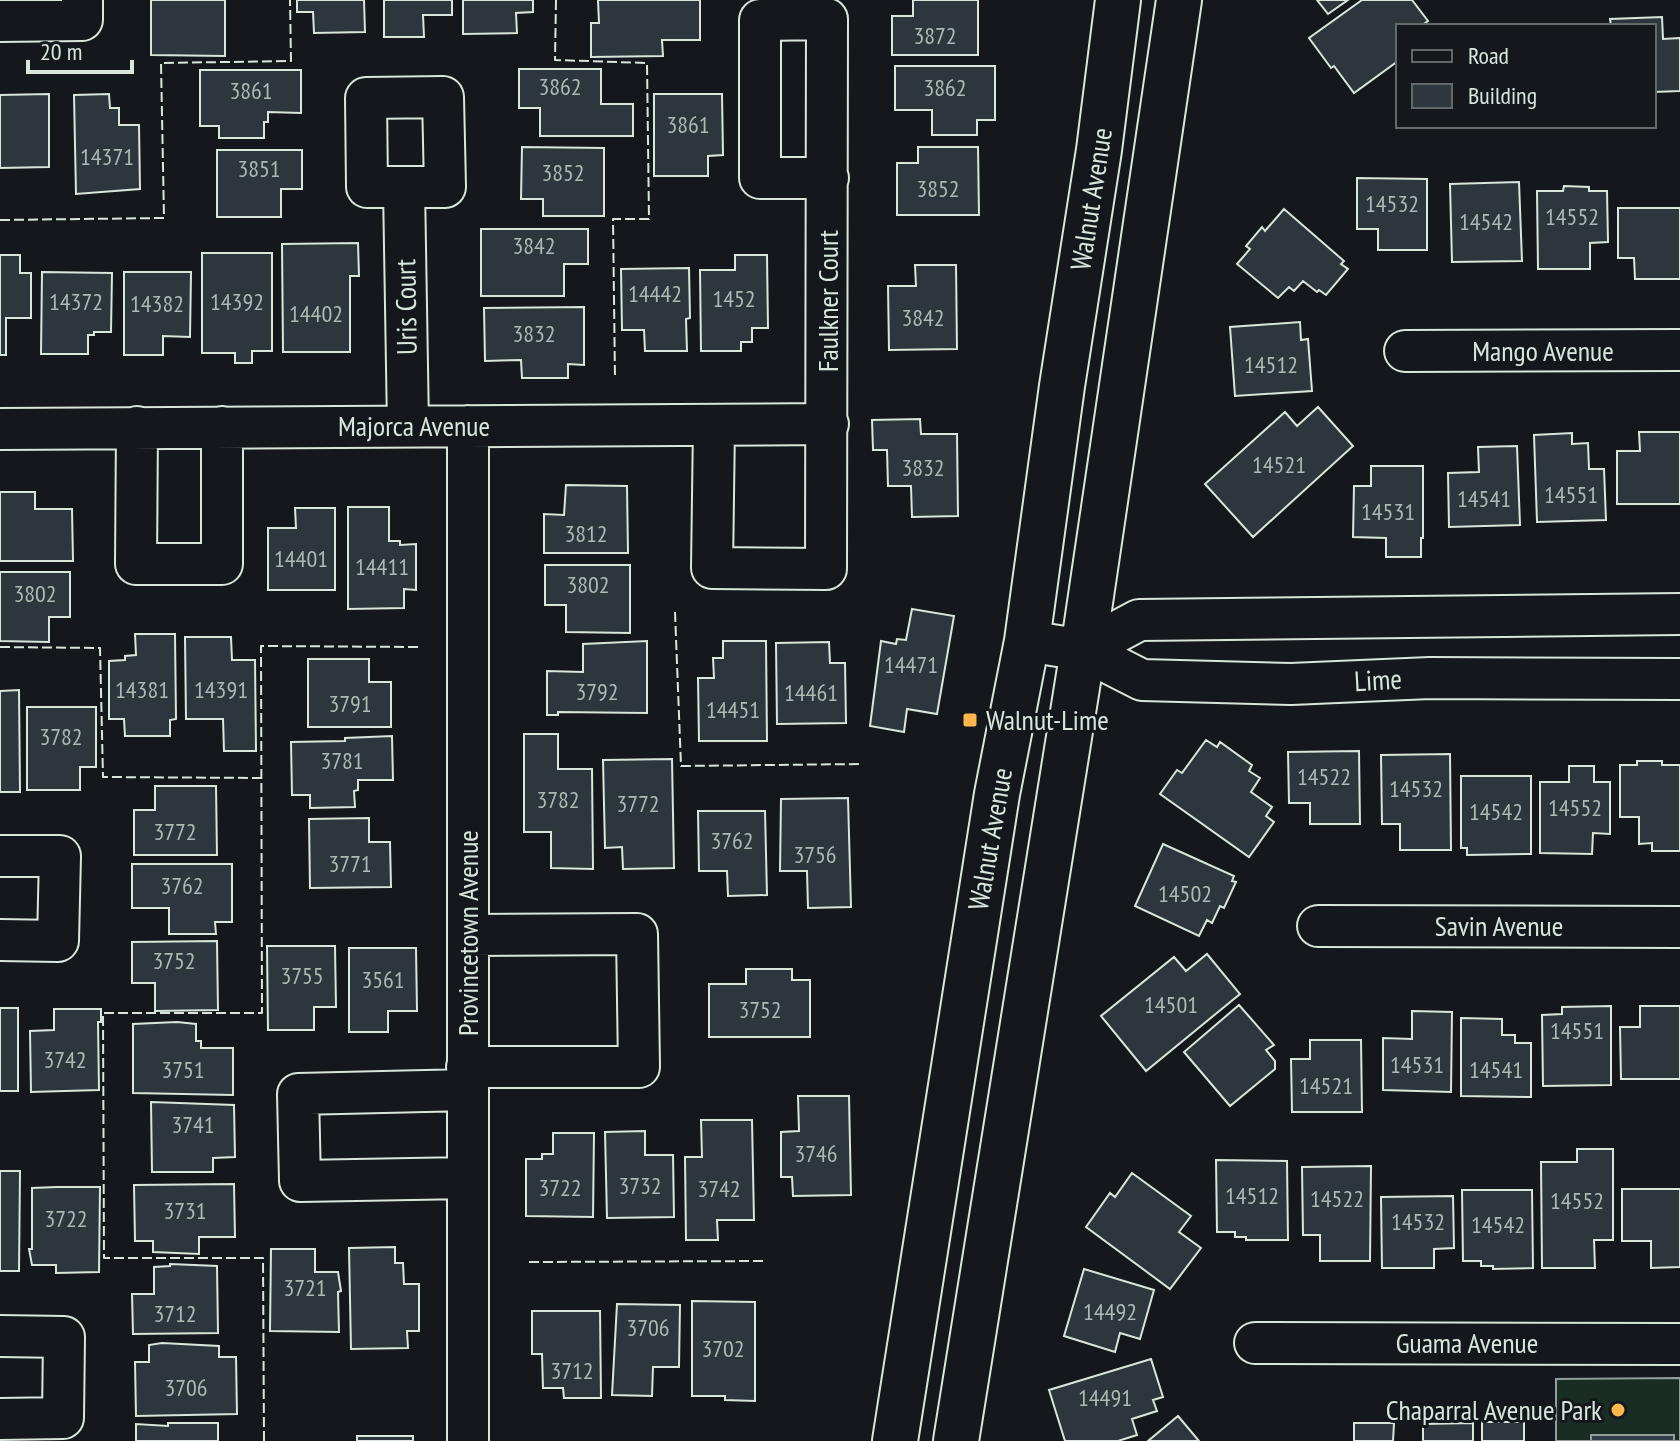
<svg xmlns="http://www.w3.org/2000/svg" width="1680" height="1441" viewBox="0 0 1680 1441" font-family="'PT Sans Narrow',sans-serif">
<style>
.green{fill:#1a2d24;stroke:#939e99;stroke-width:2}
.water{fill:#2f3f4d;stroke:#939e99;stroke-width:2}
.building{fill:#2c363c;stroke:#d8e6dc;stroke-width:2}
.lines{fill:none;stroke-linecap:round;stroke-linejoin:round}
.minor-casing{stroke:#d8e6dc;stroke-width:44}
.major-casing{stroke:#d8e6dc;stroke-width:48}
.minor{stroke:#14181c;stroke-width:40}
.major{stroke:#14181c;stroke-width:44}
.fence{stroke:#d8e6dc;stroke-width:2;stroke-dasharray:10 4;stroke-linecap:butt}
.poi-dot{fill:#ffb74d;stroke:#14181c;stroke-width:3}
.labels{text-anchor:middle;stroke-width:6;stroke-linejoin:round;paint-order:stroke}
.number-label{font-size:24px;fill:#adbab4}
.street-label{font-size:28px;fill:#d8e6dc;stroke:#14181c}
.poi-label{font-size:28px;fill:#d8e6dc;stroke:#14181c;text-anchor:start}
</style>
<rect width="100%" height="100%" fill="#14181c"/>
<path class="green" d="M1680,1378V1441H1556V1379Z"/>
<path class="water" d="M1591,1435H1674V1441H1591Z"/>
<path class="building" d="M151,0H225V56L151,55Z
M297,0H364L365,32L314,33L313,12H297Z
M384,0H452V15H423L424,37H384Z
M463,0H533V12L516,13L517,33L463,34Z
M598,0H700V40H662L663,56L591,57V23H599Z
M913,0H978V55H892V16H913Z
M1317,0H1348L1328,14Z
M1362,0H1412L1428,21L1421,26H1398V61L1354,93L1334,66L1331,68L1309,38Z
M1662,17L1663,39L1680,38V91L1654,92V26H1611L1610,19Z
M895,66H995V120H977V135H932V110H895Z
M519,69H601V104H633V136H540V108H519Z
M200,70H301V113L268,112V122H264V138H219V126H200Z
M49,94V167L0,168V95Z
M109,94L110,108H119V125H139L140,189L76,194L74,95Z
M654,94H722L723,155L708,156V176H654Z
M522,147L604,148V216H543V199H521Z
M918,147H978L979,215H897V163H918Z
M217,150H302V189H281V217H217Z
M1357,178L1427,179V250H1378V229H1357Z
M1519,182L1522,261L1452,262L1450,184Z
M1564,186L1589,187V191H1607L1608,242L1590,243V269H1538L1537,191H1563Z
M1618,208H1680V279H1635L1634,258H1618Z
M1284,209L1344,261L1341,264L1348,269L1326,295L1319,290L1317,292L1303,281L1294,291L1289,287L1278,298L1237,264L1250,249L1246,246L1262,227L1265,231Z
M481,229H588V264H564V296H481Z
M358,243L359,276H350V352H283L282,244Z
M202,253H272V351H252V363H235V353H202Z
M0,255H20V273H31V318H6V355H0Z
M735,255H767L768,328H752V342H741V351H701L700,270H735Z
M915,265H956L957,349L889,350L888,286H916Z
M689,268L690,318L686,319L687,351H645L644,330H622L621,269Z
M42,272L112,273L111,332H94V335H88V354H41Z
M124,272H191L190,337L163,336V355H124Z
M584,307V365L568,364V378H522L521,360L485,361L484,308Z
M1300,322L1301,340L1308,339L1312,391L1235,396L1230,327Z
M1318,407L1353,446L1253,537L1205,484L1285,412L1297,426Z
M920,419L921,434H957L958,516L912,517L911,486H888L887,450H873L872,420Z
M1639,432H1680V504H1617V451H1640Z
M1572,433V444L1588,443L1589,469H1604L1606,520L1537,522L1534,435Z
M1517,446L1520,525L1449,527L1448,473L1479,472L1478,447Z
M1371,466H1423V538H1421V557H1386V538L1353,537L1354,486H1371Z
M566,485L627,486L628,553H544V514L564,515Z
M0,492H35V509H72L73,561H0Z
M348,507H389V541H400V545L416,544V590L404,589V608L348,609Z
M295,508H335V590H268V528H296Z
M545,565H630V633L566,632V605H545Z
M0,572H70V617H49V642L0,641Z
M912,609L954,616L937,714L907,709L904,732L870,726L881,641L896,644L897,639L906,640Z
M135,634H175L176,719L170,720V736H125L124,719H109V661L125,660V656L136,655Z
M185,637H231L232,660H255L256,751H224L223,719H186Z
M647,641V713L558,712V715H547V671L583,672V644Z
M723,641H766L767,741H699L698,678H714L713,658H723Z
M829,642L830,663H845L846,723L777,724L776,643Z
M308,659H369V682H391V727H308Z
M19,690L20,792H0V691Z
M27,707H96V767H80V790H27Z
M524,734H558V769H592L593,869L551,868V832H524Z
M392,736L393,780H358V790L354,791L355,807L310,808V795H292L291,742L345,741V738Z
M1206,740L1217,747L1220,742L1252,765L1249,771L1260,778L1251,792L1272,807L1266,816L1274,822L1249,857L1160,794L1177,770L1182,773Z
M1359,751L1360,824H1310V803H1289L1288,752Z
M1450,754L1451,850H1400V824H1382L1381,755Z
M672,759L674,868L623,869L622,847L605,848L603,760Z
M1637,761H1662V765H1680V851H1652V843L1639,844V817H1620V765H1637Z
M1569,766H1594V782H1610V834L1593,833L1592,854L1540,853V782H1569Z
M1461,776H1531V854L1467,855V848H1461Z
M155,786H216L217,855H134V810H155Z
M848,798L851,907L808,908L807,871H780L781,799Z
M698,811H765L767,895L728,896L727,871H699Z
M369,818V842H390L391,887L310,888L309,819Z
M1163,844L1234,876L1232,881L1236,882L1224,908L1220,906L1212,923L1207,920L1199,936L1135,906Z
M132,864H232V922H215L216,934H169V908H132Z
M217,941L218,1010L155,1011V983H132V942Z
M267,946H335L336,1007H314V1030H268Z
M349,948H416L417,1011H388V1032H349Z
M1207,954L1240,994L1146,1071L1101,1016L1174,957L1186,971Z
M746,969H792V980H810V1037H709V984H746Z
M1239,1005L1274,1045L1266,1050L1275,1061V1069L1230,1106L1184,1052Z
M1611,1006V1085L1543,1086L1542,1015L1562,1014V1007Z
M1640,1006H1680V1079H1621L1620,1027H1640Z
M0,1008H18V1091H0Z
M54,1009H101V1022H98L99,1090L31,1092L30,1031L54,1030Z
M1412,1011L1452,1012L1451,1092L1383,1090V1038L1412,1039Z
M1461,1018L1502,1019V1035H1515V1043H1531V1097L1461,1096Z
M177,1022L196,1024V1041H201V1048H233V1095L133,1093V1024Z
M1310,1040H1361L1362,1112H1292L1291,1059H1310Z
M798,1096H849L851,1195L793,1196L792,1177H781V1132L799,1131Z
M151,1102L234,1105L235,1157L213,1158V1172H152Z
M701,1120H752L754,1220H717L718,1240H686L685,1157H702Z
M645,1131V1155H673L674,1217L607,1218L605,1132Z
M553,1133H594L593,1217L526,1216V1159H542V1154H553Z
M1577,1149H1613V1240H1594L1595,1268H1542L1541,1162H1577Z
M1216,1160L1287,1161L1288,1240H1246V1237H1235V1232H1217Z
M1371,1166L1370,1261H1320V1235H1303L1302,1167Z
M0,1171H20L19,1271H0Z
M1132,1173L1191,1216L1179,1232L1201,1248L1170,1289L1086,1227L1110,1193L1115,1197Z
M234,1184L235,1237H199V1254L153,1252V1241H135L134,1185Z
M57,1187H100L99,1272L56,1273V1265H32L29,1249H32V1188Z
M1622,1189H1680V1267L1651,1268V1241H1622Z
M1462,1190H1532L1533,1268L1493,1269V1266H1481V1261H1463Z
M1453,1196L1454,1248L1434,1249V1268H1382L1381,1197Z
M395,1247V1263H403L404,1284H419V1331H407L408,1348L351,1349L349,1248Z
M271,1249H315V1272H338L341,1291L338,1292L339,1332L270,1331Z
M170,1264L217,1266L218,1333L133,1334L132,1294H154V1267L170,1266Z
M1084,1269L1154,1290L1140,1339L1120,1333L1115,1352L1064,1336Z
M692,1301L755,1302V1401L725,1400V1396H692Z
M617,1304L680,1305L679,1367H653L652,1396L612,1395Z
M532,1311H600L601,1398H564L563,1388H543L542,1354H532Z
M162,1343L219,1346V1357H236L237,1414L136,1416L135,1362H149V1345Z
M1151,1359L1163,1397L1153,1400L1157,1411L1132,1419L1137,1435L1118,1441H1065L1049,1390Z
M1178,1416L1199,1441H1148Z
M1482,1422H1524V1441H1482Z
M168,1423H218V1441H136V1424L168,1426Z
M1354,1423H1394L1393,1441H1354Z
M1473,1423V1441H1423V1424Z
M357,1436H413V1441H357Z"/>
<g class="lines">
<g class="minor-casing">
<path id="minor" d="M0,21L82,20V0
M404,187H367L366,98L443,97L445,187H404L408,426
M1405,351L1680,350
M714,425L712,568L826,569L827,19L760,20V178H828
M137,427L136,564H222V427
M0,429L828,424
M1027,641L1083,650L1142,680L1291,684L1430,678L1680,679
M1083,650L1139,620L1680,614
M0,856H60L58,941L0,940
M1318,926L1680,927
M467,1067H639L637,934L468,935
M467,1178L300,1181L298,1094L468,1090
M0,1336L64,1337L63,1418L0,1419
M1255,1343L1680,1344
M468,1441V426"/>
</g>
<g class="major-casing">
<path id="major" d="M895,1441L997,794L1027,641L1062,386L1099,150L1118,0
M956,1441L1083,650L1179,0"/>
</g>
<use href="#minor" class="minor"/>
<use href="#major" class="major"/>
<path class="fence" d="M556,0L555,60L647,63L649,219H613L615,378
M0,220L164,218L161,63L291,61L290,0
M675,612L681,766L862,764
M0,647L100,648L103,777L261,778
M529,1262L765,1261
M264,1441L263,1258H104L103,1013H262L261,646L421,647"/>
</g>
<g class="poi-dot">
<rect x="962" y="712" width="16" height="16" rx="4"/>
<circle cx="1618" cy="1410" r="8"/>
</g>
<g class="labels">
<g class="number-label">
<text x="935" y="44">3872</text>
<text x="560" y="95">3862</text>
<text x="945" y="96">3862</text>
<text x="251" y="99">3861</text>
<text x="688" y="133">3861</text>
<text x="107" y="165">14371</text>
<text x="259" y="177">3851</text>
<text x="563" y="181">3852</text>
<text x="938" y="197">3852</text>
<text x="1392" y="212">14532</text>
<text x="1572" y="225">14552</text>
<text x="1486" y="230">14542</text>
<text x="534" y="254">3842</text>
<text x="655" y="302">14442</text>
<text x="734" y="307">1452</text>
<text x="76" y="310">14372</text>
<text x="237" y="310">14392</text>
<text x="157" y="312">14382</text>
<text x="316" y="322">14402</text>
<text x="923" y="326">3842</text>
<text x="534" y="342">3832</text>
<text x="1271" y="373">14512</text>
<text x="1279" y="473">14521</text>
<text x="923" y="476">3832</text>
<text x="1571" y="503">14551</text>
<text x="1484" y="507">14541</text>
<text x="1388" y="520">14531</text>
<text x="586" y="542">3812</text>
<text x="301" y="567">14401</text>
<text x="382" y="575">14411</text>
<text x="588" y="593">3802</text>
<text x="35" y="602">3802</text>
<text x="911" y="673">14471</text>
<text x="142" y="698">14381</text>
<text x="221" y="698">14391</text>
<text x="597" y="700">3792</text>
<text x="811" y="701">14461</text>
<text x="350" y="712">3791</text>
<text x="733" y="718">14451</text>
<text x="61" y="745">3782</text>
<text x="342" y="769">3781</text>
<text x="1324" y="785">14522</text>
<text x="1416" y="797">14532</text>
<text x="558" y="808">3782</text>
<text x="638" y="812">3772</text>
<text x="1575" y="816">14552</text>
<text x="1496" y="820">14542</text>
<text x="175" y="840">3772</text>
<text x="732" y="849">3762</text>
<text x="815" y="863">3756</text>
<text x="350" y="872">3771</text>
<text x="182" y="894">3762</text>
<text x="1185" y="902">14502</text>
<text x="174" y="969">3752</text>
<text x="302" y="984">3755</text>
<text x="383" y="988">3561</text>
<text x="1171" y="1013">14501</text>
<text x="760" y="1018">3752</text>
<text x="1577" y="1039">14551</text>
<text x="65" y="1068">3742</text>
<text x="1417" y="1073">14531</text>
<text x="183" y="1078">3751</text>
<text x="1496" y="1078">14541</text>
<text x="1326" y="1094">14521</text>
<text x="193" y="1133">3741</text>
<text x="816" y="1162">3746</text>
<text x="640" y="1194">3732</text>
<text x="560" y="1196">3722</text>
<text x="719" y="1197">3742</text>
<text x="1252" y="1204">14512</text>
<text x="1337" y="1207">14522</text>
<text x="1577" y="1209">14552</text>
<text x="185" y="1219">3731</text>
<text x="66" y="1227">3722</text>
<text x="1418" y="1230">14532</text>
<text x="1498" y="1233">14542</text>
<text x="305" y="1296">3721</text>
<text x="1110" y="1320">14492</text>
<text x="175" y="1322">3712</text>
<text x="648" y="1336">3706</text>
<text x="723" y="1357">3702</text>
<text x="572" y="1379">3712</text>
<text x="186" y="1396">3706</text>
<text x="1105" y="1406">14491</text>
</g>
<g class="street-label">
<text transform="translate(1091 199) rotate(-81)" y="10">Walnut Avenue</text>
<text transform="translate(828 301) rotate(-90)" y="10">Faulkner Court</text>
<text transform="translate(406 307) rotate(-91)" y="10">Uris Court</text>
<text x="1543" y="361">Mango Avenue</text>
<text x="414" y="436">Majorca Avenue</text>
<text transform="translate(1378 680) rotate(-3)" y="10">Lime</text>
<text transform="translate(990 839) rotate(-80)" y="10">Walnut Avenue</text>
<text x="1499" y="936">Savin Avenue</text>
<text transform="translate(468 933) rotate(-90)" y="10">Provincetown Avenue</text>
<text x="1467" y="1353">Guama Avenue</text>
</g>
<g class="poi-label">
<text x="986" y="730">Walnut-Lime</text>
<text x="1602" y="1420" text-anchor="end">Chaparral Avenue Park</text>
</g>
</g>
<rect x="1396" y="24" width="260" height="104" fill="#14181c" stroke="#626a69" stroke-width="2"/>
<rect x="1412" y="50" width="40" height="12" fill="#14181c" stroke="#626a69" stroke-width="2"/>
<text x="1468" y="64" font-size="24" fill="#d8e6dc">Road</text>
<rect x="1412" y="84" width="40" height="24" fill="#2c363c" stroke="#626a69" stroke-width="2"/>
<text x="1468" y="104" font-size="24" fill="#d8e6dc">Building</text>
<path d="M28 60v12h104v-12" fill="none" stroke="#d8e6dc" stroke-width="4"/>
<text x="40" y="60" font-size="24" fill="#d8e6dc" stroke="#14181c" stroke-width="6" paint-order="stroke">20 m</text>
</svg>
